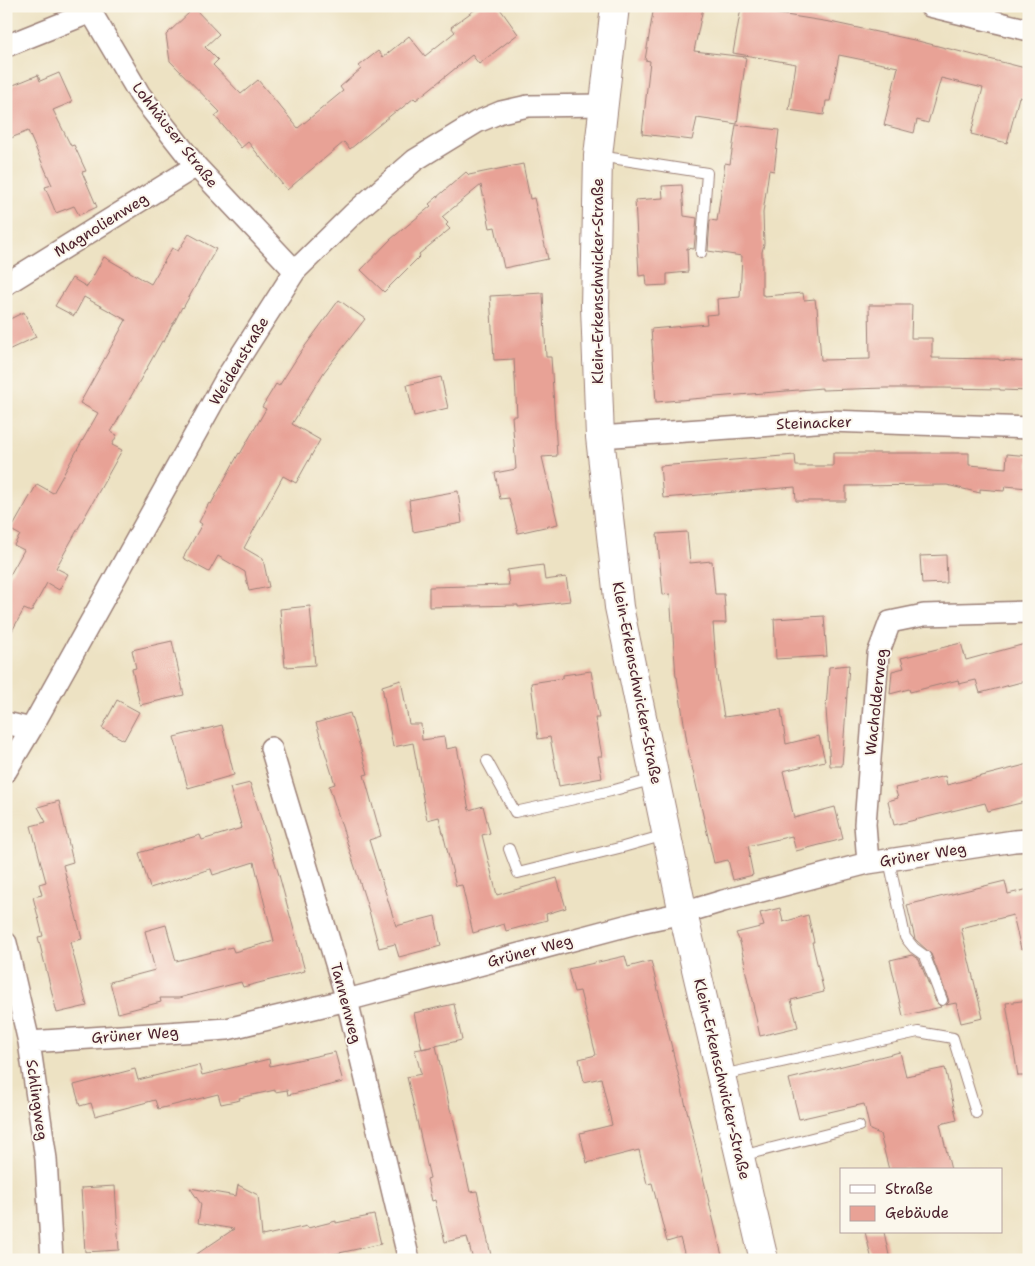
<svg xmlns="http://www.w3.org/2000/svg" width="1035" height="1266" viewBox="0 0 1035 1266" font-family="'Shantell Sans',sans-serif">
<style>
.building{fill:#e8a296}
.lines{fill:none;stroke-linecap:round;stroke-linejoin:round}
.lane-casing{stroke:#9c8077;stroke-width:12}
.street-casing{stroke:#9c8077;stroke-width:24}
.secondary-casing{stroke:#9c8077;stroke-width:30}
.lane{stroke:#fff;stroke-width:10}
.street{stroke:#fff;stroke-width:21}
.secondary{stroke:#fff;stroke-width:28}
.labels{text-anchor:middle;stroke-width:4;stroke-linejoin:round;paint-order:stroke}
.street-label{font-size:15px;fill:#4a1f2b;stroke:#fbf7ec}
</style>
<rect width="100%" height="100%" fill="#fbf7ec"/>
<filter id="ink" filterUnits="userSpaceOnUse"><feTurbulence type="fractalNoise" baseFrequency=".02" numOctaves="2"/><feDisplacementMap in="SourceGraphic" scale="10" xChannelSelector="R" yChannelSelector="G"/><feConvolveMatrix kernelMatrix="1 2 1 2 8 2 1 2 1" color-interpolation-filters="sRGB"/></filter>
<filter id="wash" filterUnits="userSpaceOnUse"><feTurbulence type="fractalNoise" baseFrequency=".0096" numOctaves="4" result="noise"/><feDisplacementMap in="SourceGraphic" scale="20" xChannelSelector="R" yChannelSelector="G"/><feGaussianBlur stdDeviation="1.12" result="paint"/><feColorMatrix in="noise" values="0 0 0 0 0 0 0 0 0 0 0 0 0 0 0 0 0 1.4 0 .05"/><feComposite in="paint" operator="in"/></filter>
<g filter="url(#wash)">
<rect width="100%" height="100%" fill="#ede2c3"/>
<g id="blocks">
<path class="building" d="M480,6H498L518,34L479,64L472,55L416,100L414,98L397,112L396,111L350,149L344,142L287,190L248,142L241,148L215,116L220,112L170,61L166,35L194,8L219,34L205,47L218,60L213,65L241,94L258,80L298,128L343,91L340,87L361,69L359,66L378,51L383,57L409,36L425,56L455,32L451,27Z
M654,6H688L703,8L694,51L746,57L737,124L697,118L692,140L642,134L650,61L645,60Z
M741,8L830,22L914,40L1029,69V99L1019,97L1007,143L971,134L983,88L941,78L928,123L917,120L914,133L884,125L898,67L839,55L830,101H826L824,115L789,110L796,64L733,53Z
M59,73L72,102L53,110L71,146L74,145L86,171L82,172L97,207L79,215L74,206L56,213L45,187L52,185L28,131L6,140V88L38,75L40,81Z
M736,125L779,130L774,171L769,170L763,213L764,244L762,252V295H764V296L803,293L804,300L815,299L816,307H817L821,360L870,359L869,305H912L911,338H932V358L999,359V360L1029,362V391L1000,390V389L943,388H885L822,390V388L656,402L651,329L707,324L706,315L718,314L717,299L740,297L742,256L708,251L710,220L717,221L725,163L730,164Z
M523,164L530,199L534,198L548,259L504,268L495,227L490,228L481,185L442,217L448,223L446,225L450,229L419,254L420,256L384,292L361,270L391,239L431,206L429,204L466,172L469,175Z
M682,185L684,216L697,218L694,249L687,248L688,272L667,274V285L647,286L646,275L639,276L635,200L663,198L662,186Z
M189,234L216,249L183,308L182,307L174,323H173L164,342L162,341L111,432L117,435L112,445L122,450L56,568L68,574L59,590L47,583L31,612L24,609L6,642V582L24,550L14,545L20,535L11,530L37,484L53,493L98,413L80,403L126,320L84,297L74,316L55,306L72,278L87,287L104,257L151,284L172,248L178,251Z
M543,293L546,357H551L557,456L542,457L558,524L518,533L509,498L500,499L495,473L516,469L512,416H517L514,359L494,360L490,296Z
M339,300L365,319L324,372L292,424L320,440L296,483L283,476L244,548L263,559L269,587L249,591L245,572L218,556L209,572L183,558L202,524L199,522L209,503L211,504L239,453L240,454L266,409L262,407L276,384L279,386L300,353Z
M24,312L36,337L6,351V321Z
M441,377L448,408L414,416L407,385Z
M833,453H969V465L1006,468L1007,454L1029,456V488L1005,486L1004,491L980,489V493L947,485L846,486V501H796L795,487L663,498L660,466L795,455L796,466H833Z
M458,491L462,523L413,532L409,500Z
M687,532L690,563L712,561L715,594H724L726,623H713L717,676L724,717L781,709L786,744L819,736L825,761L783,771L794,818L835,807L843,839L796,851L792,836L748,846L750,855H749L753,875L733,880L728,860L714,863L688,749L677,677H676L670,594L663,595L657,534Z
M946,555L947,583L922,584L920,556Z
M543,565L545,580L566,577L570,601L518,607V605L429,607V587L509,585L507,570Z
M310,606L315,665L285,667L280,609Z
M824,616L827,656L776,659L774,619Z
M172,641L184,695L140,705L132,669L136,668L132,650Z
M961,643L966,660L1025,644L1029,655V680L980,693L976,680L959,684L958,680L910,692L909,689L890,694L892,671L904,668L901,658Z
M849,665L842,766H830L826,709L829,667Z
M591,671L599,718H595L602,756H598L602,778L559,786L550,737L538,739L531,683L563,678V675Z
M401,680L409,724H421L422,740L444,737L446,749L457,747L469,810L483,806L490,833L482,835L497,895L557,878L566,908L546,914L547,920L506,931L504,924L473,933L462,885L456,886L439,817L427,820L413,743L393,747L382,686Z
M117,700L139,712L124,740L102,728Z
M350,713L368,774L364,775L381,836L369,840L396,926L435,916L441,946L399,957L395,944L379,948L369,911L329,786L335,784L316,723Z
M222,725L234,775L188,788L174,737Z
M1029,764V801L988,811L985,803L894,825L888,801L898,798L895,788L945,776L947,785Z
M250,783L279,875L305,971L243,987L241,982L179,998H160L161,1002L118,1013L110,982L155,970L145,931L166,925L176,961L232,947L234,952L274,941L254,862L213,875L211,869H210L150,888L139,853L200,835L202,840L242,828L230,788Z
M59,801L73,862L63,865L82,939L70,942L87,1006L57,1013L38,937L43,936L33,897L42,895L39,884L46,882L31,826L46,822L38,807Z
M1005,881L1008,894L1029,889V948L1021,949L1013,915L961,928L983,1018L961,1023L956,1003L946,1005L949,1002L948,998L931,954L915,939L907,905Z
M780,908L783,922L808,915L814,942H812L824,992L791,1000L798,1027L760,1036L744,964H745L740,942L736,933L764,926L760,913Z
M912,955L919,960L936,1002L941,1007L903,1016L890,960Z
M625,956L628,967L651,961L723,1260H686L680,1238L667,1242L652,1183L647,1184L639,1150L587,1163L580,1133L612,1125L601,1078L584,1082L579,1059L596,1055L580,991L574,992L568,969Z
M1029,1000V1076H1018L1006,1003Z
M454,1004L462,1040L422,1049L414,1013Z
M436,1046L450,1109L453,1117L470,1192L477,1191L492,1260H473L467,1237L445,1242L435,1200L432,1201L427,1179L430,1178L407,1077L421,1074L415,1050Z
M335,1052L343,1082L288,1095L287,1090L275,1092V1090L239,1098L240,1100L221,1104L218,1094L158,1109L155,1100L95,1116L91,1103L80,1106L74,1085L135,1069L138,1080L199,1065L202,1075L269,1059L270,1066Z
M900,1052L906,1076L945,1068L957,1120L940,1124L951,1170H889L880,1134L870,1130L864,1104L799,1119L789,1079Z
M238,1185L258,1195L262,1236L307,1226L308,1228L336,1221V1223L374,1215L381,1244L325,1256V1254L298,1260H188L234,1229L198,1223L201,1204L190,1188L236,1196Z
M115,1186L119,1250L85,1252L81,1188Z
M865,1232H884L890,1260H872Z"/>
</g>
</g>
<g filter="url(#ink)">
<use href="#blocks" fill-opacity="0" stroke="#9c8077" stroke-width="1"/>
<g class="lines">
<g class="lane-casing">
<path id="lane" d="M599,156L707,173L701,253
M487,761L515,812L611,791L654,779
M509,849L518,873L623,847L665,835
M889,860L905,937L914,948L925,956L942,1000
M722,1075L918,1032L953,1038L976,1113
M741,1156L859,1126"/>
</g>
<g class="street-casing">
<path id="street" d="M930,6L1029,30
M6,46L91,12L140,95L196,166L295,271
M6,284L196,166
M600,437L829,421L1029,428
M6,723L31,729
M271,748L347,1000L409,1260
M6,771L31,729L227,377L295,271L353,214L415,160L477,122L501,112L528,106L604,105
M868,863L865,824L878,654L890,622L924,615L1029,612
M6,943L29,1042L46,1159L52,1260
M29,1042L227,1029L347,1000L640,922L683,913L723,901L868,863L1014,841L1029,840"/>
</g>
<g class="secondary-casing">
<path id="secondary" d="M615,6L598,156L595,307L600,437L619,607L683,913L764,1260"/>
</g>
<use href="#lane" class="lane"/>
<use href="#street" class="street"/>
<use href="#secondary" class="secondary"/>
</g>
</g>
<g class="labels">
<g class="street-label">
<text transform="translate(175 135) rotate(52)" y="5">Lohhäuser Straße</text>
<text transform="translate(101 225) rotate(-32)" y="5">Magnolienweg</text>
<text transform="translate(598 281) rotate(-90)" y="5">Klein-Erkenschwicker-Straße</text>
<text transform="translate(239 361) rotate(-59)" y="5">Weidenstraße</text>
<text transform="translate(814 423) rotate(-2)" y="5">Steinacker</text>
<text transform="translate(637 683) rotate(79)" y="5">Klein-Erkenschwicker-Straße</text>
<text transform="translate(876 702) rotate(-84)" y="5">Wacholderweg</text>
<text transform="translate(923 855) rotate(-9)" y="5">Grüner Weg</text>
<text transform="translate(530 951) rotate(-15)" y="5">Grüner Weg</text>
<text transform="translate(346 1003) rotate(75)" y="5">Tannenweg</text>
<text transform="translate(135 1035) rotate(-4)" y="5">Grüner Weg</text>
<text transform="translate(722 1079) rotate(77)" y="5">Klein-Erkenschwicker-Straße</text>
<text transform="translate(37 1100) rotate(82)" y="5">Schlingweg</text>
</g>
</g>
<rect width="1035" height="1266" fill="none" stroke="#fbf7ec" stroke-width="25"/>
<rect x="840" y="1168" width="162" height="65" fill="#fbf7ec" stroke="#b4a19f"/>
<rect x="850" y="1185" width="25" height="8" fill="#ffffff" stroke="#b4a19f"/>
<text x="885" y="1194" font-size="15" fill="#4a1f2b">Straße</text>
<rect x="850" y="1206" width="25" height="15" fill="#e8a296" stroke="#b4a19f"/>
<text x="885" y="1218" font-size="15" fill="#4a1f2b">Gebäude</text>
</svg>
